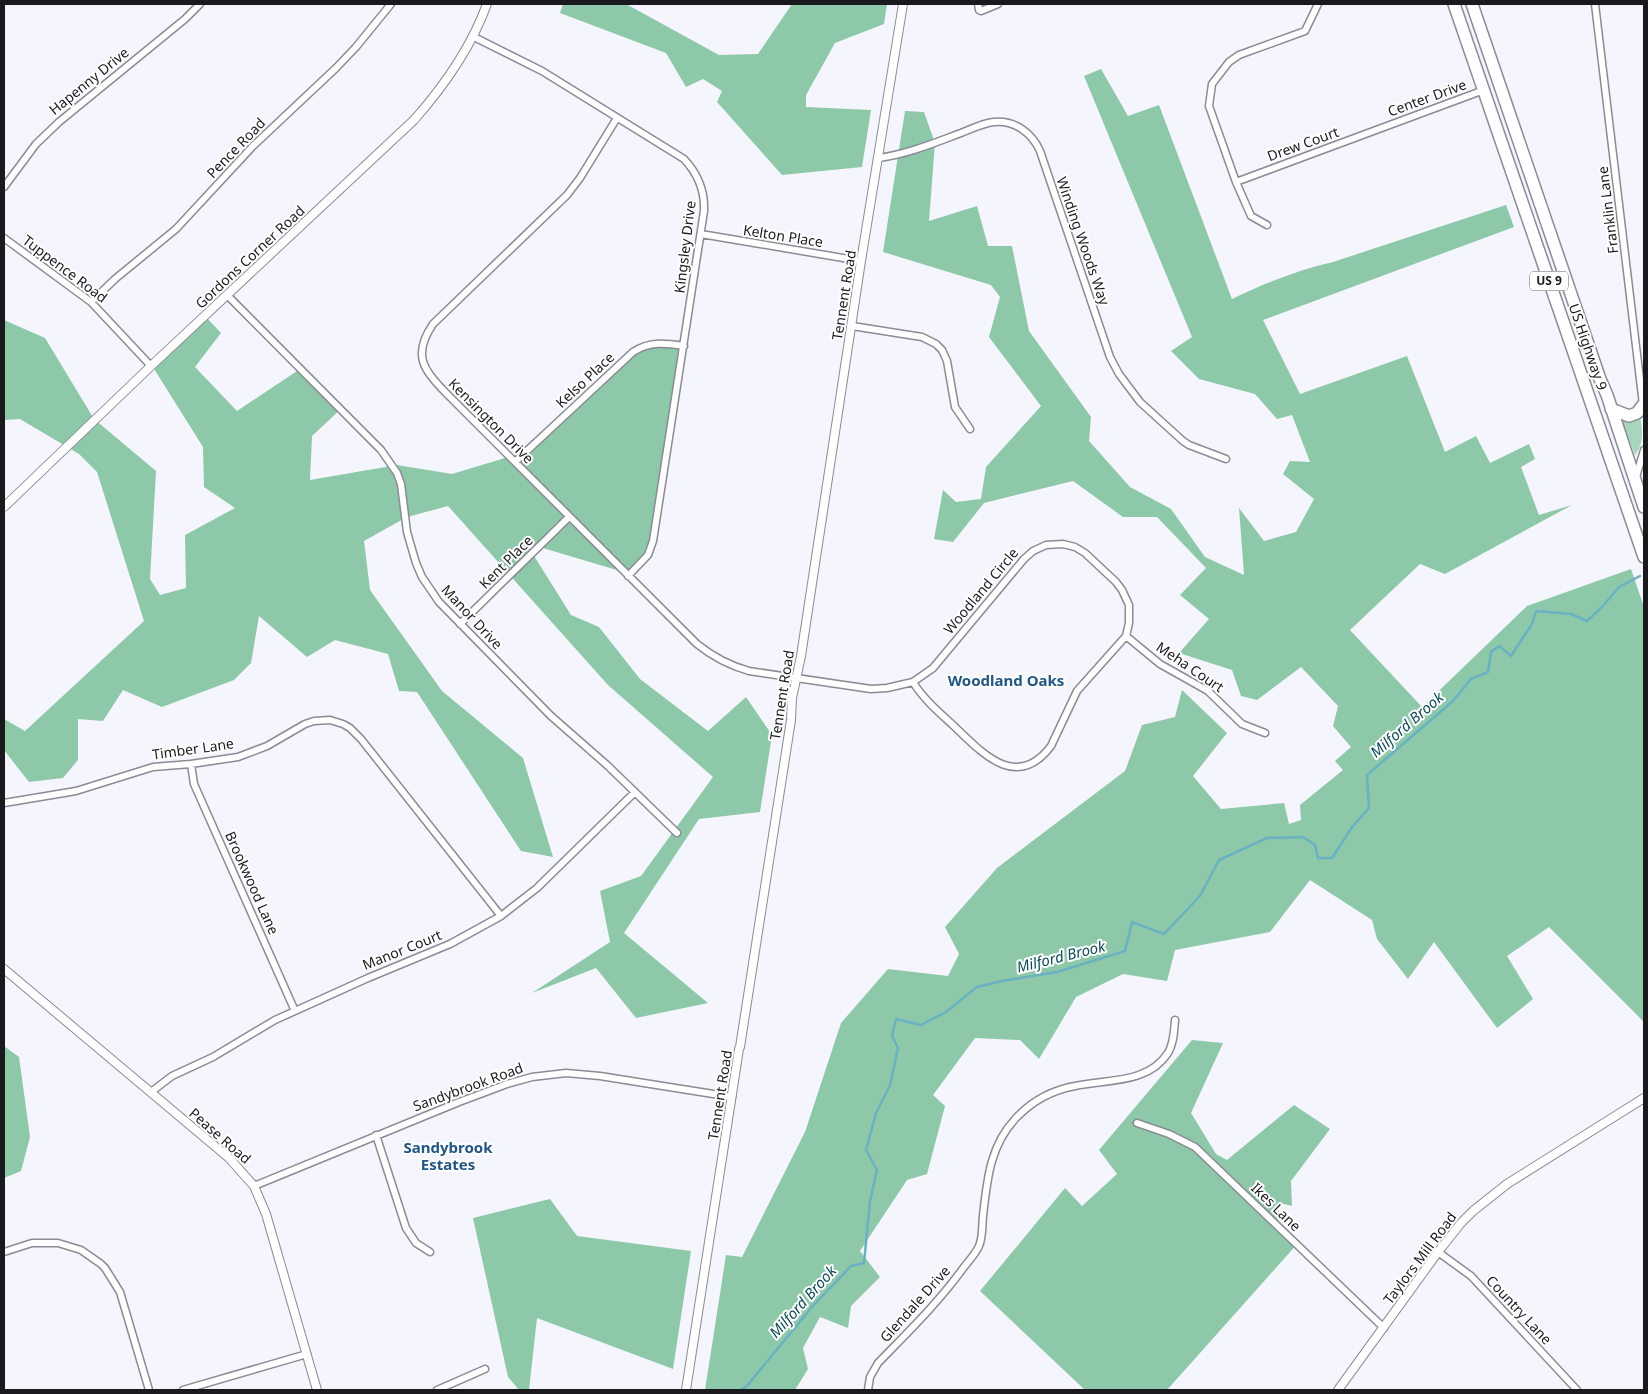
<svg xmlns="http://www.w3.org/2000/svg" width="1648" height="1394" viewBox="0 0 1648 1394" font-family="'Noto Sans',sans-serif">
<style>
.green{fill:#a6d7bc}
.forest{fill:#8dc9a8}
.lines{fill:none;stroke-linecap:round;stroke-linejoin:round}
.stream{stroke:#69b1c3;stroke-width:2.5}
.minor-casing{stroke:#8a8b94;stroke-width:9}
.tertiary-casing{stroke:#8a8b94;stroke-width:10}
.trunk-casing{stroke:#8a8b94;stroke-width:14}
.minor{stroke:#fff;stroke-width:6}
.tertiary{stroke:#fff;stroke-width:8}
.trunk{stroke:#fff;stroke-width:11}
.labels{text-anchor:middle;stroke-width:4;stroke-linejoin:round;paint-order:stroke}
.shield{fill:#fff;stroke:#5f5f62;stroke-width:1}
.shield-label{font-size:12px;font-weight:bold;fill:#1a1a1e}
.street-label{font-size:14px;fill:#1a1a1e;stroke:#fff}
.neighbourhood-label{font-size:15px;font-weight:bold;fill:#215689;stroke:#fff}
.water-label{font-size:15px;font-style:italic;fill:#0c4d5a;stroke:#fff}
</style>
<rect width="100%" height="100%" fill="#f5f5fd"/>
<path class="green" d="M1640,415C1642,429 1645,443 1635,455L1621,419Z"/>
<path class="forest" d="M563,4H626L719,55L758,54L792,4H887L884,24L835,43L806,95V107L871,110L862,167L782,175L717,102L722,91L703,79L686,87L666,53L560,13Z
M1101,69L1128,116L1159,105L1232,299C1265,283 1298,270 1333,262L1506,205L1514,227L1263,320L1300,394L1407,356L1445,452L1476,436L1490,463L1529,444L1535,459L1521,467L1539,515L1572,505L1445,574L1420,564L1350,630L1422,707L1527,606L1631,569L1644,607V1022L1549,927L1507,956L1533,999L1497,1028L1434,942L1408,979L1377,939L1372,920L1310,880L1270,932L1175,950L1167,981L1123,974L1076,997L1039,1059L1020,1040L975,1038L933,1095L945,1106L927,1174L907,1180L860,1251L880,1277L851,1306L848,1328L820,1317L803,1348L808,1369L795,1390H705L726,1255L742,1257L805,1132L841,1023L888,969L948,976L959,954L945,927L997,868L1125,771L1142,725L1175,717L1182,690L1227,733L1193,776L1221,809L1284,803L1289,824L1301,820L1300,805L1343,770L1335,761L1351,747L1333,726L1338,706L1301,667L1257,700L1241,696L1232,670L1179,653L1209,619L1180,595L1206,568L1157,517H1123L1073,481L984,503L953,542L934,539L943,490L956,502L981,499L986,467L1041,406L989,337L1000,297L991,285L883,252L905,111L924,112L935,143L929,221L977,206L988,246H1012L1029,331L1091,417L1089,441L1130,487L1171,509L1205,557L1244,575L1239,508L1264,541L1296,532L1314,499L1283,474L1290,461L1310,462L1292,415L1277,419L1255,394L1199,379L1171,351L1192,337L1084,76Z
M203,314L221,333L195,367L237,411L303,367L343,407L312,436L310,480L397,465L452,474L515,455L640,345L685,340L646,557L630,574L526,543L571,615L599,627L640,679L708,731L746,697L772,735L760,812L699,819L624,933L708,1003L636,1018L596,968L532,993L610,942L600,891L641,876L713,777L608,685L448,506L407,517L364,541L370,590L442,691L523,758L553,857L521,851L417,692L399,691L388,654L335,640L307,657L259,616L251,663L234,680L162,707L123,690L103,721L78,719V760L63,778L29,782L4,750V719L25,731L144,621L97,472L79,454L20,419L4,420V320L45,338L94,419L156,471L150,579L160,595L186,588L185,535L235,508L204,487L203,447L151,364Z
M1192,1040L1223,1043L1191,1113L1216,1154L1227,1160L1294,1105L1330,1129L1291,1181L1292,1206L1280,1203L1277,1221L1299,1242L1167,1390H1085L980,1291L1065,1188L1082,1206L1117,1174L1099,1150Z
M4,1046L19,1057L30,1137L21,1171L4,1178Z
M550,1199L577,1236L691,1251L673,1369L537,1318L529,1390H519L508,1377L473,1218Z"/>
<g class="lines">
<path class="stream" d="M740,1390L746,1387L812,1307L851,1266L864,1263L870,1201L877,1170L866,1150L876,1113L890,1085L898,1048L892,1036L896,1019L921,1025L946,1012L977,987L1002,981L1057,972L1125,951L1132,922L1164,934L1200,896L1219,860L1267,838L1303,837L1315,845L1318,858H1332L1352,827L1369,808L1367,775L1453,701L1471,679L1488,672L1491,652L1499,646L1511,656L1532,624L1536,611L1571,614L1587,621L1602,607L1619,587L1640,576"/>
<g class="minor-casing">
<path id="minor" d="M978,4L979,10L981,11L998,4
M1595,4L1644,413
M474,37L542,71L684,159C698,174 705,191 704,211L653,541L648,555L628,576
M617,118L580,178L567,195L433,324C412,355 423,369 446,393L697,644C713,657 728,665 749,671L871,689L887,688L913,682L933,668L1024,559L1033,551L1046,545L1063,544L1075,547L1085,553L1116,582L1122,590L1129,605V623L1126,636L1077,691L1051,746C1017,791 983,754 955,727C940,713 924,700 913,682
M879,158C908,154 934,143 961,133C971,129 983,123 994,122C1015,120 1032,133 1040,151L1110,357L1119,374L1140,402L1183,441L1189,445L1226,459
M1236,182L1484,90
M4,187L36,144L59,122L185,19L200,4
M1267,225L1251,216L1236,182L1209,106L1212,84L1229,62L1239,55L1305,31L1318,4
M701,234L861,261
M4,238L91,302L151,366
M227,295L381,450L397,473L401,484L407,532L416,563L422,577L439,602L551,716L608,766L677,833
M91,302L115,279L176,229L253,146L336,68L356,47L391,4
M852,326L922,337L936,344L942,350L947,361L955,407L970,429
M515,462L633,352C650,341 665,343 684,346
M1636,477L1644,450
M460,624L569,517
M1126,636L1160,664L1208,691L1242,724L1265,733
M191,764L194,784L295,1011
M4,803L76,791L153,767L191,764L238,757L267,746L305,724L314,721L330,720L343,724L350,728L361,739L501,916
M151,1092L172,1076L213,1057L275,1020L368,978L450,944L501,916L537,888L635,792
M1137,1123L1169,1134L1195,1147L1384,1328
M376,1135L406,1228L416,1243L430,1252
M254,1186L459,1102L507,1084L532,1077L566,1073L600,1076L732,1097
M4,1252L32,1243H58L81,1250L101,1264L105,1268L120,1292L149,1390
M1438,1252L1471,1276L1577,1390
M183,1390L307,1354
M437,1390L485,1369
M868,1390L870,1377L878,1363C908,1332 939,1302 964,1267C969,1261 976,1253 979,1246C983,1237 982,1225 983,1216C987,1180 990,1145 1016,1118C1032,1101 1053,1090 1075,1086C1107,1079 1148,1084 1168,1053C1174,1043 1174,1031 1175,1020"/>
</g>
<g class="tertiary-casing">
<path id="tertiary" d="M4,507L151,366L414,120C445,85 471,48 487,4
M4,969L229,1158L254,1186L266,1214L317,1390
M686,1390L739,1049L740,1047L791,720L792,698L801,656L861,261L903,4
M1338,1390L1438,1252L1461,1223L1473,1211L1507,1184L1644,1098"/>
</g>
<g class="trunk-casing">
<path id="trunk" d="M1454,4L1644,557
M1472,4L1600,379L1607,395L1644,507
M1611,409L1629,416L1637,413L1643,405"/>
</g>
<use href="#minor" class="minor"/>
<use href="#tertiary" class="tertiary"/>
<use href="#trunk" class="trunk"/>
</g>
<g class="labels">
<rect class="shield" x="1530" y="271.5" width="38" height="19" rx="4"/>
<g class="shield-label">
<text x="1549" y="285">US 9</text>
</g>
<g class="street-label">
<text transform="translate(89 81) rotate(-39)" y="5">Hapenny Drive</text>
<text transform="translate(1427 98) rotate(-20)" y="5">Center Drive</text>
<text transform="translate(1303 144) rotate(-20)" y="5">Drew Court</text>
<text transform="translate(236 148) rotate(-46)" y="5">Pence Road</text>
<text transform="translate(1608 210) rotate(-97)" y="5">Franklin Lane</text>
<text transform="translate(783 236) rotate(9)" y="5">Kelton Place</text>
<text transform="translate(1083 241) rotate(71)" y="5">Winding Woods Way</text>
<text transform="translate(685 247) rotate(-83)" y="5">Kingsley Drive</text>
<text transform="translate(250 257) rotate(-43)" y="5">Gordons Corner Road</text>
<text transform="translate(65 269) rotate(37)" y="5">Tuppence Road</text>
<text transform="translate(844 295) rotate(-81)" y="5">Tennent Road</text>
<text transform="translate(1588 347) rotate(71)" y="5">US Highway 9</text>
<text transform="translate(585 380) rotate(-43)" y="5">Kelso Place</text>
<text transform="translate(491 421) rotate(45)" y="5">Kensington Drive</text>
<text transform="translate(506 562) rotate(-45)" y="5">Kent Place</text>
<text transform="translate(981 591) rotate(-50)" y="5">Woodland Circle</text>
<text transform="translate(472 617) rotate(47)" y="5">Manor Drive</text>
<text transform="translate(1190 667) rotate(34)" y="5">Meha Court</text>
<text transform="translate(782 695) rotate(-81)" y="5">Tennent Road</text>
<text transform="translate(193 749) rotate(-8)" y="5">Timber Lane</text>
<text transform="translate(252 883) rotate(66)" y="5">Brookwood Lane</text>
<text transform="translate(402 950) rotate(-22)" y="5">Manor Court</text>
<text transform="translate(468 1087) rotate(-20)" y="5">Sandybrook Road</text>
<text transform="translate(720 1095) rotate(-81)" y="5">Tennent Road</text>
<text transform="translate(220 1136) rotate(41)" y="5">Pease Road</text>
<text transform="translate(1276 1207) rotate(44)" y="5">Ikes Lane</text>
<text transform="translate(1420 1258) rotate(-53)" y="5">Taylors Mill Road</text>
<text transform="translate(915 1304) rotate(-48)" y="5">Glendale Drive</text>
<text transform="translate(1519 1310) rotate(47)" y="5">Country Lane</text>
</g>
<g class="neighbourhood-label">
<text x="1006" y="686">Woodland Oaks</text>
<text x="448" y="1153">Sandybrook<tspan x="448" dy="17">Estates</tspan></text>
</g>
<g class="water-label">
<text transform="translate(1407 725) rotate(-41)" y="5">Milford Brook</text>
<text transform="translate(1061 957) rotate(-14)" y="5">Milford Brook</text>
<text transform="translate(803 1302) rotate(-48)" y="5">Milford Brook</text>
</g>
</g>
<rect width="1648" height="1394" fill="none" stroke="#1a1a1e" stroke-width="10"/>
</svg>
